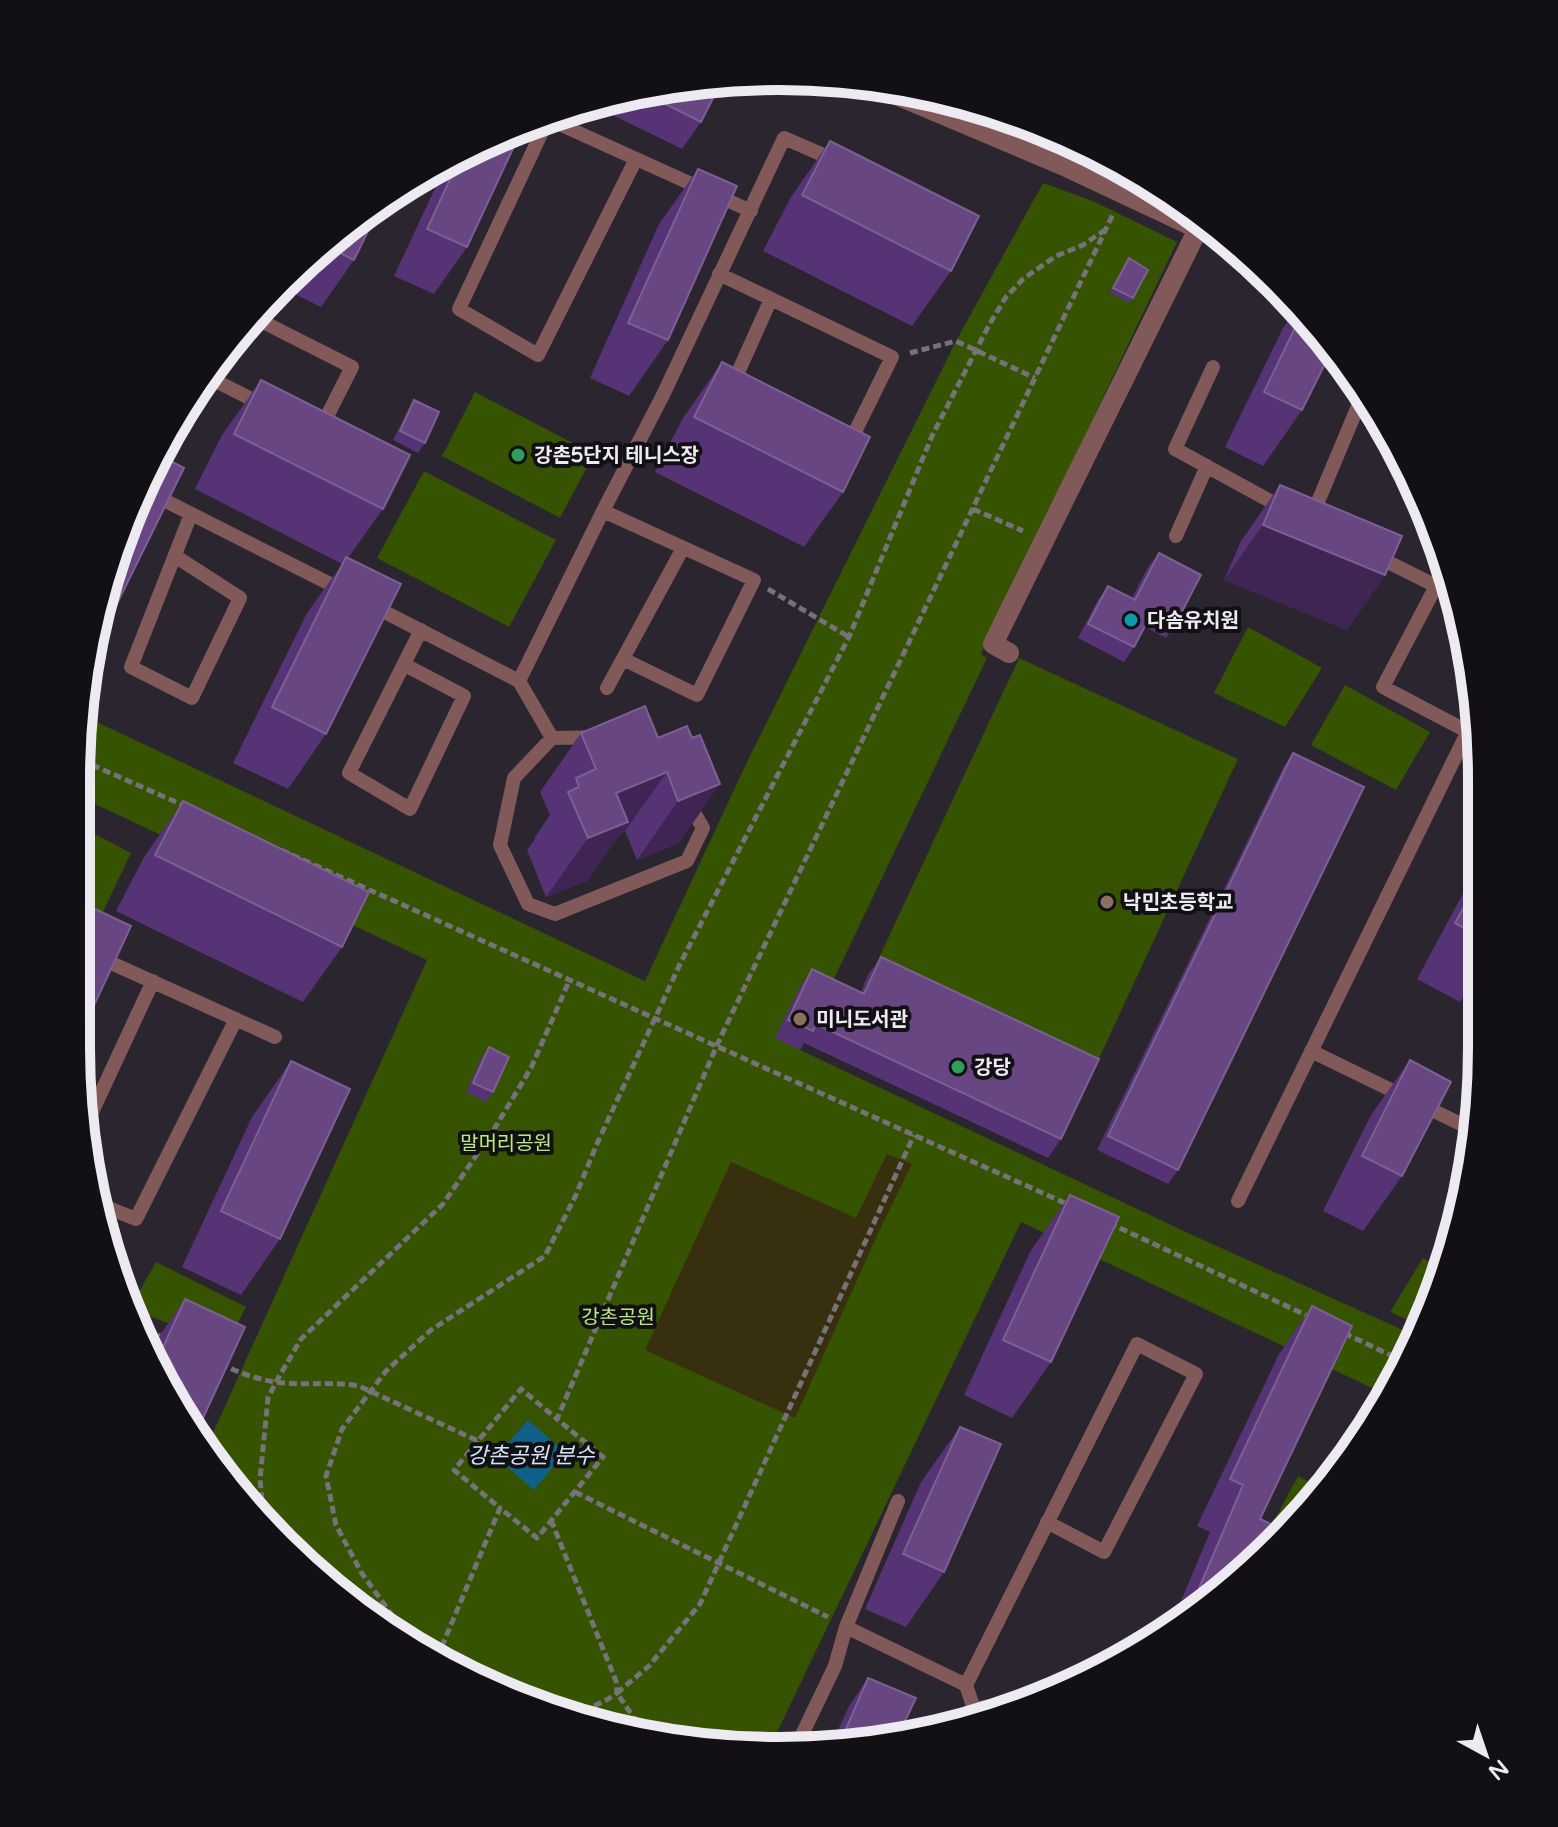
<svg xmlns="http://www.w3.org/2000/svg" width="1558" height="1827" viewBox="0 0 1558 1827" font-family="'Varela Round','Noto Sans KR',sans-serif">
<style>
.green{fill:#355300}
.sand{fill:#372f0e}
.water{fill:#106088}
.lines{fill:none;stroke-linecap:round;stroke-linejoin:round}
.path{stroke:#76727a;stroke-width:5;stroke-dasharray:8 4;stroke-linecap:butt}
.lane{stroke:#815959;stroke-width:14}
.street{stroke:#815959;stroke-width:20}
.wall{fill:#563374}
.shaded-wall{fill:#3e2553}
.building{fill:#674682;stroke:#7c6093;stroke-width:2}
.leisure-dot{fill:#2e9e5b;stroke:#121014;stroke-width:3}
.culture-dot{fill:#0f9aa8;stroke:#121014;stroke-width:3}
.education-dot{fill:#8d6e63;stroke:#121014;stroke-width:3}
.labels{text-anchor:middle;stroke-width:8;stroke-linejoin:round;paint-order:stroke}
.poi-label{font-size:20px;font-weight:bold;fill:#edeaf1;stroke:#121014;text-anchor:start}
.park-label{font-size:20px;fill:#b7eb7d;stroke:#121014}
.water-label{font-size:22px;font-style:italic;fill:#d1e6f4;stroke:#121014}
.rim{fill:none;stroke:#edeaf1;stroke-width:10}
</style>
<rect width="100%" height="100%" fill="#2a252f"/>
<path class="green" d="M1043,183L1093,201L1177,242L981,654L987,658L800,1050L1186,1232L1416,1336L1389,1396L1021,1222L771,1745H688L510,1698L388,1632L251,1512L207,1446L427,960L80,797L82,715L645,981L746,764L956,341Z
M475,392L594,454L560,518L442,456Z
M424,471L556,540L509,627L377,558Z
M1248,627L1322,668L1285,727L1214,693Z
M1019,658L1238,759L1096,1065L876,964Z
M1345,685L1430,732L1396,790L1311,745Z
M80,826L131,853L89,941L78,935Z
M1423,1258L1445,1272L1421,1326L1390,1312Z
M156,1262L246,1307L226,1347L130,1308Z
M1298,1476L1324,1489L1307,1512L1265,1549L1260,1547Z"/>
<path class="sand" d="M887,1154L912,1164L880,1229L795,1418L645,1350L731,1162L856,1218Z"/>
<path class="water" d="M528,1420L565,1452L534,1490L496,1457Z"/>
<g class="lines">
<path class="path" d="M910,353L956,341L1035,378
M973,509L1023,531
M768,589L849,637
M81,760L185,806
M281,850L1067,1204
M1109,1223L1310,1317
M136,1325L164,1338
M1344,1333L1405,1362
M220,1364C238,1372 256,1379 275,1382C303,1386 331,1381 359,1386L478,1441L521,1389L557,1419
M478,1441L454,1470L500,1508
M575,1492L828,1617
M551,1520L616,1681L617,1693C601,1705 586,1709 568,1713
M264,1524L260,1479L268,1398L276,1382L301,1339L443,1204L493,1131L531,1068L570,979
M414,1646L361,1572L336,1525L326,1476L342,1429L386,1371L431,1330L545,1256L576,1195L596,1146L681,962L849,637L932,436L989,325L1006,297L1023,279L1056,256L1083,245L1105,230
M437,1658L500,1508L537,1538L603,1457L557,1419L717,1045L1114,212
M644,1733L617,1693L649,1666L700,1604L914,1135"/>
<path class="lane" d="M546,118L751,211
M548,119L459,309L538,355L636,159
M719,274L892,357L848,446
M253,317L352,367L321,428
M1213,367L1175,449L1283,508
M206,376L263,405
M731,388L771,299
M142,489L342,590
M1312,516L1361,399L1373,406
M1176,536L1207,466
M175,556L240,598L192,698L131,667L191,514
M1376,556L1436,586L1383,687L1478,737
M1436,586L1445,566
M371,605L519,681L603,511
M623,659L697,695L754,580L603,511L663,395L784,138L837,161
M405,665L464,696L410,809L349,773L421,630
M519,681L552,738
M607,688L683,548
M611,737L666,764L703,828L687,861L555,914L528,904L500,845L514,778L552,738Z
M78,948L275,1037
M1311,1051L1473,1130
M86,1125L153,981
M1238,1201L1467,733
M96,1203L136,1219L236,1019
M1444,1253L1452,1238
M846,1627L898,1501
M966,1685L1137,1344L1196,1374L1104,1552L1047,1522
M974,1709L1022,1701
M797,1745L835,1666L846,1627L966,1685L974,1709L969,1719"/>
<path class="street" d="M875,86L1062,165L1228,243
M1009,653L993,644L1198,229"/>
</g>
<path class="wall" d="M642,89L701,122L682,149L592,105Z
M994,113L1043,128L1040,134Z
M510,129L467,247L434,294L394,276L443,171Z
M830,141L951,271L912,326L763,251L791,197Z
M698,169L668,340L629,396L590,378L659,224Z
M370,217L354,260L321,307L281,287L315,251Z
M1129,258L1133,298L1130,303L1110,293Z
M1297,308L1332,350L1302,410L1263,466L1225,447L1283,328Z
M722,362L843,492L804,547L655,472L683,418Z
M261,380L383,509L348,558L326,734L288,789L233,763L307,613L342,564L195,489L222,435Z
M414,400L425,443L418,453L393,440L408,410Z
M148,468L110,618L98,635Z
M1280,485L1385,575L1347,630L1224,580L1241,541Z
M1159,553L1176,623L1166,638L1145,627L1134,647L1124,662L1078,638L1098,600L1108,586L1132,598L1148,567Z
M687,726L679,843L637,860L625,831L620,834L587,881L546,897L527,850L535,839V837L550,815L540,792L581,733L658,738Z
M1293,753L1178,1170L1168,1184L1097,1150L1283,768Z
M183,801L342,947L303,1002L116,911L144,857Z
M1482,858L1481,972L1460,1002L1417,979Z
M881,957L1061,1139L1048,1158L804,1043L800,1050L775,1038L800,987L812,969L861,992L868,975Z
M489,1047L493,1092L486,1102L466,1092L482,1057Z
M1481,1048V1083L1467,1076Z
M1410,1060L1402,1176L1363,1231L1323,1211L1371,1115Z
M291,1061L280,1239L241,1295L182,1267L252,1117Z
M1070,1195L1051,1362L1012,1418L964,1395L1031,1250Z
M185,1299L197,1431L149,1359L147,1354Z
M1312,1306L1260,1519V1553L1167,1634L1210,1532L1197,1526L1279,1354Z
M960,1427L944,1572L906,1627L865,1609L921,1482Z
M868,1678L871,1745H831L849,1706Z"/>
<path class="shaded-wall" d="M1263,525L1385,575L1347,630L1224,580Z
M667,772L625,831L620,834L587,881L546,897L588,838L616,793Z
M720,784L679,843L637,860L678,801Z"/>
<path class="building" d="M721,82L701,122L639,91L642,89Z
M524,125L467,247L427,229L458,162L510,129Z
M830,141L979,216L951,271L802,195Z
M698,169L737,186L668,340L628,323Z
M370,217L374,219L354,260L324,245Z
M1129,258L1148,270L1133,298L1113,288Z
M1302,313L1332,350L1302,410L1264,392Z
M722,362L870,437L843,492L694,417Z
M261,380L410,455L383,509L234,434Z
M414,400L439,412L425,443L400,431Z
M157,454L184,468L110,618L104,615L148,468Z
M1280,485L1402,536L1385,575L1263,525Z
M1159,553L1201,575L1176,623L1153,611L1134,647L1088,624L1108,586L1135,600Z
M346,557L401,584L326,734L272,707Z
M645,706L658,738L687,726L692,738L700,735L720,784L678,801L667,772L616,793L628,822L588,838L568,792L579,787L576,778L596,769L581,733Z
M1293,753L1364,787L1178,1170L1108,1136Z
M81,772L88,775L80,792Z
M183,801L369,892L342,947L155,855Z
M1482,875L1481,937L1455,923Z
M78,901L131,926L76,1044Z
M881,957L1099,1059L1061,1139L816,1024L813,1031L788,1020L812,969L864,994Z
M489,1047L509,1057L493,1092L473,1083Z
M1410,1060L1451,1082L1402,1176L1362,1156Z
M291,1061L350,1089L280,1239L221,1211Z
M1070,1195L1119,1217L1051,1362L1003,1340Z
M185,1299L245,1327L197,1431L154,1367Z
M1312,1306L1352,1326L1260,1519L1273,1525L1260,1553L1186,1619L1243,1485L1230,1479Z
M960,1427L1001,1444L944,1572L903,1554Z
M868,1678L916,1698L897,1738L871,1745H839Z"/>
<g class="leisure-dot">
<circle cx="518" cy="455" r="8"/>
<circle cx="958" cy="1067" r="8"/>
</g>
<circle class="culture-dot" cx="1131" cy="620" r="8"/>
<g class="education-dot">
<circle cx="1107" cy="902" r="8"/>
<circle cx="800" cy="1019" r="8"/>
</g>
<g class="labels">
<g class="poi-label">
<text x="534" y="462">강촌5단지 테니스장</text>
<text x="1147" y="627">다솜유치원</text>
<text x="1123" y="909">낙민초등학교</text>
<text x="816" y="1026">미니도서관</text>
<text x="974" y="1074">강당</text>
</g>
<g class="park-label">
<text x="506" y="1150">말머리공원</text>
<text x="618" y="1324">강촌공원</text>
</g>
<g class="water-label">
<text x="531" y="1463">강촌공원 분수</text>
</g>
</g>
<path d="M0 0H1558V1827H0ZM779 90H779A689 689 0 0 1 1468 779V1048A689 689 0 0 1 779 1737H779A689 689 0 0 1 90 1048V779A689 689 0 0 1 779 90Z" fill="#121014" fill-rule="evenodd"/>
<path class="rim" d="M779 90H779A689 689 0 0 1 1468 779V1048A689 689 0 0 1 779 1737H779A689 689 0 0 1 90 1048V779A689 689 0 0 1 779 90Z"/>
<g transform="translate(1486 1755) rotate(140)" stroke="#121014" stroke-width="6" paint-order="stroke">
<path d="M0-6L14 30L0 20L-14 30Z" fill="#edeaf1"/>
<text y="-12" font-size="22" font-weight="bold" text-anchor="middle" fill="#edeaf1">N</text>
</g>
</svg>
